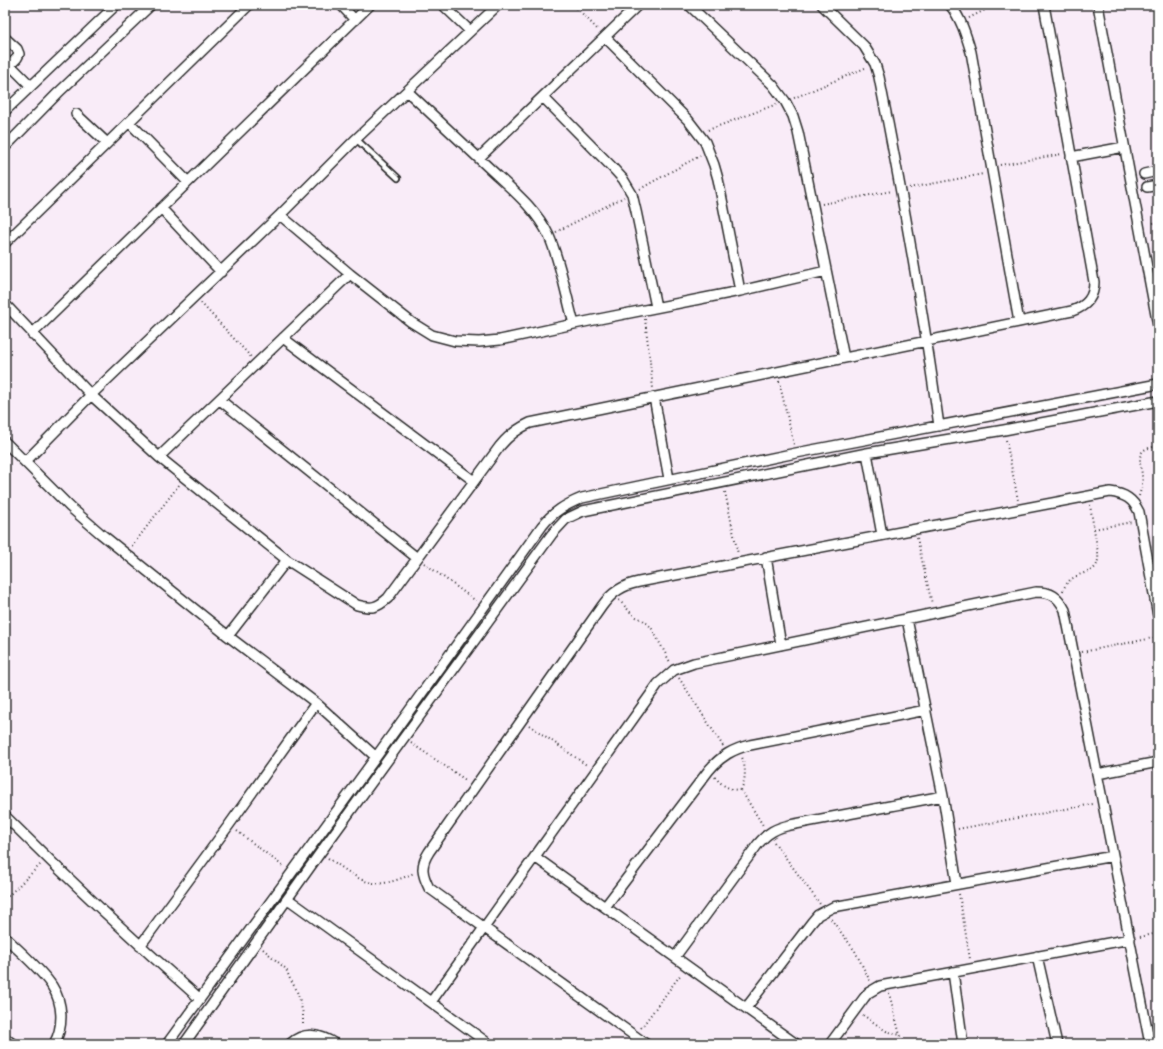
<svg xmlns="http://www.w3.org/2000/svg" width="1163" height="1049" viewBox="0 0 1163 1049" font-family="Dekko,sans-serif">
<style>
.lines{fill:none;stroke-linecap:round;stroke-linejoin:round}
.service-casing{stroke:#2b2b2b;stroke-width:8}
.minor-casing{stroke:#2b2b2b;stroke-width:12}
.path{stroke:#2b2b2b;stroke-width:2;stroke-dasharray:1 3;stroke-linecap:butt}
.service{stroke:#fff;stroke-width:4.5}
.minor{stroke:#fff;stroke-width:9}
</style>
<rect width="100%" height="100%" fill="#f9ecf8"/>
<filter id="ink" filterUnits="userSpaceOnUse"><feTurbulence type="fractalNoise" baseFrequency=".025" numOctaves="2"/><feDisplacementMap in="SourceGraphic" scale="8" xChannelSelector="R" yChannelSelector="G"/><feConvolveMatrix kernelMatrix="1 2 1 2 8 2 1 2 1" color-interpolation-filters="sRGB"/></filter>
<g filter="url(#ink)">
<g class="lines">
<g class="service-casing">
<path id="service" d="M356,139L398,178"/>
</g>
<g class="minor-casing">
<path id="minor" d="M341,5L355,20
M443,5L470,31
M689,5L773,85L785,101L793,116L798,132L844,358
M822,5L864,46L875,64L879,77C902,193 923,309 939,426
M950,5C961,18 966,35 971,52L1019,322
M1098,5L1158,326
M605,37L688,120L705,142L714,165L718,179L740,291
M5,38L17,49L19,54L17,58L5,70
M10,65L31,86
M407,91C434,116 460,141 487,166C509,187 536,208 549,236C561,264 566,295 574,324
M543,97L612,167L623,179L632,194L636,211L656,307
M5,111L116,5
M76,114L107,143
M129,122L188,182
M5,147L58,93L151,5
M1071,157L1124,147
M479,158L638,5
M1144,174L1158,171
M1147,187L1158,185
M161,208L221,272
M280,215L350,274L411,322L432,335L455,341L479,342L500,340L574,324L740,291L826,271
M5,243L249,5
M5,304L91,395L159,457L287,560L357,605C372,609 377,608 388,598L500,446C509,435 517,429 530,423L1072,311C1087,306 1094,297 1094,282L1044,5
M32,334L370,5
M283,338L474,481
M654,397L669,479
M220,400L417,558
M5,442L70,507L100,533L228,636L316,703L376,757
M867,453L882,535
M159,457L350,274
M25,462L91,395L280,215L356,139L498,5
M766,557L781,645
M907,619L943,796L957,884
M228,636L287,560
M1097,774L1158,762
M5,816C68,879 133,940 200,999
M535,857L796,1044
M288,899L489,1044
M605,907L709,770C721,756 733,749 750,745L926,710
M5,937C18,950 42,970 52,986C63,1003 64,1026 54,1044
M140,946L229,825L316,703
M1037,956L1057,1044
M675,957L758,844C767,833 776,828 790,825L943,796
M953,972L963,1044
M431,1002L658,684L674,670L694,663L1036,592C1051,592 1058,596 1065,610L1150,1044
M746,1008L812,922L818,915L833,907L1113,856
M5,1038L13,1044
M167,1044L376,757L542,526C553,512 565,505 582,498L796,453L1158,384
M184,1044L320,853L552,534L566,519L583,511L867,453L1004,430L1158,401
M290,1044C304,1031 321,1034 335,1044
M646,1044L429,888C422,874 420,866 429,852L602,606C612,592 623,585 639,582L1110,492C1125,494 1133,499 1139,512L1158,616
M830,1044L864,998L868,993L880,986L1130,939"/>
</g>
<path class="path" d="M574,5L598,30
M969,18L995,5
M794,98L865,68
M708,130L777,104
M1000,165L1062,154
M910,188L983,174
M640,189L701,155
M822,204L892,191
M1153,223L1158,222
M556,232L624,197
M201,303L251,357
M645,319L653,388
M779,381L794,445
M1006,440L1018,500
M725,492L738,554
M1139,496C1141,489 1143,483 1142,476C1142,469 1137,457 1143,451C1146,448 1153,447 1158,446
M1094,529L1132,522
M917,538L932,604
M132,546L179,485
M424,563L476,601
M1063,591C1065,585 1068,581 1073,578C1085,570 1100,574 1098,553L1090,505
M619,600L634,616L643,620L651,627L670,662
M1082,652L1158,637
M679,678L723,746
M529,725L588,766
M411,743L467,781
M715,777C722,786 730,790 741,790
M741,790L764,827
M741,790C746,778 746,769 742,757
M958,829L1093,804
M237,831L284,867
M774,842L820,904
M328,858C364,882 370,893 414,873
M959,894L970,959
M5,899L41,864
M831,919L855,951L870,981
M1140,937L1158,933
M263,949L286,969L290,979L296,989L299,997L303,1014V1027
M889,993L900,1035L907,1044
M863,1015L886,1031L900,1035
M641,1028L681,974"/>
<use href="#service" class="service"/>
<use href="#minor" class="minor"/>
</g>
</g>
<rect width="1163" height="1049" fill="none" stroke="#fff" stroke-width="20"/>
<rect x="10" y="10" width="1143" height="1029" fill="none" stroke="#2b2b2b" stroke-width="1.5" filter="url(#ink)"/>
</svg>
